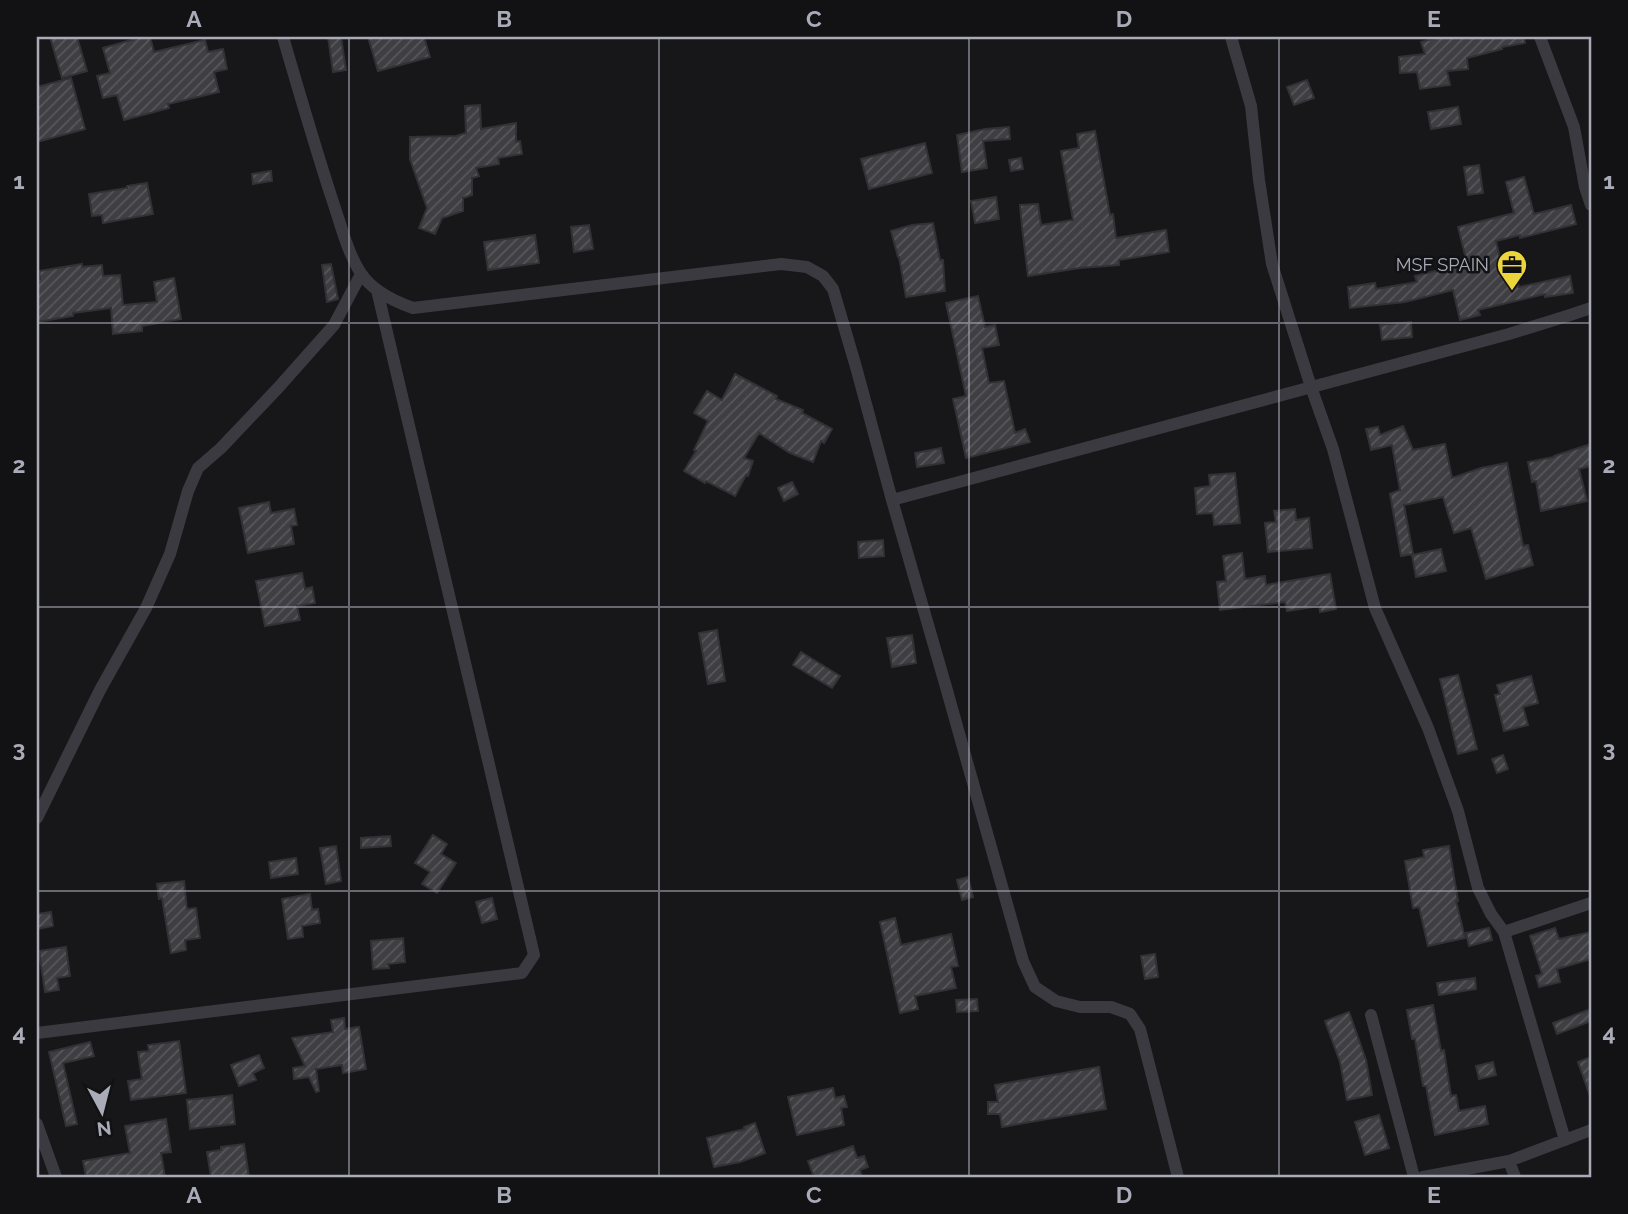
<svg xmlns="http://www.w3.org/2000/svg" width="1628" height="1214" viewBox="0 0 1628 1214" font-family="Raleway,sans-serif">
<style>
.building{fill:url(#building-hatch);stroke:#323135;stroke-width:2}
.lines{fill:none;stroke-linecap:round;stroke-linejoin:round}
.minor{stroke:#3a3a40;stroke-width:12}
.grid{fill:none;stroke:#aaabb8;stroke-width:2;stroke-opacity:0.55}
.labels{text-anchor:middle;stroke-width:5;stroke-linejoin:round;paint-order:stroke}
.poi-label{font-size:18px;fill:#aaabb8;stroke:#121214;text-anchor:end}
.neatline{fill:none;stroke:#aaabb8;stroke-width:2.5}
.grid-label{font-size:23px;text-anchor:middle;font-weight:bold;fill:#aaabb8}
</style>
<defs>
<pattern id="building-hatch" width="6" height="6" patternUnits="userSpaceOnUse" patternTransform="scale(1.75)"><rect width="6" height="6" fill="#3f3f43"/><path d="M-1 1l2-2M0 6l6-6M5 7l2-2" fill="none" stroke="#58585c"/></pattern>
</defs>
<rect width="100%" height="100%" fill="#171719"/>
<path class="building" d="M50,37H77L87,71L62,78Z
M142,37H150L154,52L205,40L208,52L223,49L227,69L214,72L219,92L168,104L169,108L124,120L117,95L103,98L97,76L110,73L103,48Z
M328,37H341L346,70L333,72Z
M368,37H424L430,57L378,71Z
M1439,37H1524L1525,43L1502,47V49L1467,58L1468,69L1447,71L1450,85L1420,89L1417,72L1400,73L1399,57L1425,54L1421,42Z
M71,78L85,129L37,142V87Z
M1307,80L1314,98L1294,105L1287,87Z
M480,105L481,129L516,123V142L520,141L522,154L498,158L499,164L476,168L479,176L472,178V195L463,198V211L442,218L435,234L419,228L427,208L410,159V137L456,136L466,133L465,106Z
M1458,107L1461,124L1431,129L1428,112Z
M1009,127L1010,139L983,141L987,168L962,172L957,135L985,129Z
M1095,131L1110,215L1113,214L1116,238L1166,230L1169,252L1119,260V265L1080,268L1028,276L1022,227L1020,205L1038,204L1041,225L1073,220L1061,151L1079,148L1077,134Z
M925,143L932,173L869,189L861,159Z
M1021,158L1023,169L1011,171L1009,160Z
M1479,165L1483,193L1468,195L1464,167Z
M271,171L272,181L253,184L252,174Z
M1524,177L1534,214L1571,205L1576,224L1520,238V235L1496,241L1501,263L1512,261L1519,287L1570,276L1573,293L1545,297V294L1478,310L1480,315L1460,320L1453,290L1405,302L1350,308L1348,287L1375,283L1376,289L1417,282L1415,276L1467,263L1458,227L1514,213L1506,182Z
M147,183L153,214L103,223L102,215L92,216L89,194L127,188V186Z
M996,197L999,219L975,223L971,201Z
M933,223L940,260H943L945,291L906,297L899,257H898L891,231L912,225Z
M589,225L593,249L574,252L571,227Z
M535,235L539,263L488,270L484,242Z
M82,264V267L102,265L103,276L120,275L123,305L157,302L154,282L174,278L181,319L142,326V331L113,334L111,308L73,313V316L37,322V279H40L39,271Z
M331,264L338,299L327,302L322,265Z
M978,296L985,327L995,325L999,345L982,348L989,383L1004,381L1015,433L1025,429L1030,442L966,458L953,399L966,396L946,303Z
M1411,322L1412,337L1382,340L1380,325Z
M735,374L777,396L776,399L803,410L802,413L832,429L824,443L821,441L813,462L790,453L759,433L744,458L753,461L748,476L746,475L735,496L706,481L705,483L684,471L696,451L694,450L708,421L694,413L707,391L722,400Z
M1403,426L1413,450L1445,444L1452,478L1481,468L1507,463L1523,546L1528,545L1533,565L1486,579L1471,528L1454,533L1443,497L1404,505L1413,554L1401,556L1390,494L1400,490L1392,445L1371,450L1366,429L1378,427L1380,435Z
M1591,444V466L1579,469L1587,501L1541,511L1536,481L1532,482L1528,462L1554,457V456Z
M941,448L944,463L917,467L915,453Z
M1235,473L1240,523L1214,525L1213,513L1197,514L1195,488L1210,486L1209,475Z
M792,482L798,494L784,501L778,488Z
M269,502L271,513L294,509L297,525L291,526L294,544L248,553L239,508Z
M1295,509L1296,520L1309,518L1312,548L1268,552L1265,523L1276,522L1274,511Z
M883,540L884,556L859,558L858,542Z
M1441,549L1446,571L1416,577L1412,555Z
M1242,553L1245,579L1265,576L1266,585L1330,574L1336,609L1320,612L1319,606L1287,611L1285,602L1220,610L1217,582L1226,581L1223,556Z
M302,573L305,589L312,587L315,603L297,606L300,620L265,626L256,581Z
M717,630L725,681L708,684L699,633Z
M912,635L916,663L892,667L887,638Z
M801,652L840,676L832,688L793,665Z
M1458,675L1477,749L1458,754L1440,679Z
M1531,676L1538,703L1523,707L1528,725L1504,731L1495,695L1500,694L1497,685Z
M1503,755L1508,769L1497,773L1492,759Z
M433,835L447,844L441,854L456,863L437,893L422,884L430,872L415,863Z
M390,836L391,846L361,848V838Z
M336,846L341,881L326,884L320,848Z
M1449,846L1458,901H1456L1465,938L1428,946L1419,907L1413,908L1405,861L1424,857L1423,850Z
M296,858L298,874L271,878L269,862Z
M968,877L973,897L962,900L957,880Z
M184,881L187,909L196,908L200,938L185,940L186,950L171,953L162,898L159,899L157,884Z
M310,894L312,910L318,909L320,923L302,926L303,937L288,939L282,899Z
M492,898L497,919L482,923L476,902Z
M51,912L53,926L37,929V914Z
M895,918L901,945L951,934L958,966L951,967L956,988L915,996L918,1009L900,1013L880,922Z
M1489,928L1492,940L1469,946L1466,933Z
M1555,928L1559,939L1591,932V959L1557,969L1560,982L1539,987L1536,976L1542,974L1530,936Z
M403,938L405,962L388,964L389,968L373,969L371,941Z
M66,947L70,976L57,978L59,990L45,992L39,951Z
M1155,954L1158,977L1145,979L1141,956Z
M1475,978L1476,989L1439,995L1437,983Z
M977,999L978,1011L957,1012L956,1000Z
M1433,1005L1441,1051L1444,1050L1451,1096L1456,1095L1459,1111L1485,1106L1488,1124L1435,1135L1426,1086H1423L1415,1039H1412L1407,1010Z
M1591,1009V1021L1557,1034L1553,1023Z
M1349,1012L1366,1060L1372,1095L1347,1100L1340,1062L1325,1021Z
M344,1018L345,1029L359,1027L366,1069L343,1073L342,1065L316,1069L319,1091L316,1092L309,1077L294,1079L293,1068L305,1066L292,1038L333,1032L331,1020Z
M179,1041L186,1093L131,1100L128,1081L142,1079L138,1052L149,1051L148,1045Z
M90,1042L94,1056L63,1063L77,1124L66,1126L49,1052Z
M259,1055L264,1068L253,1073L256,1080L239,1086L231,1065Z
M1591,1057V1096H1590L1578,1062Z
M1493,1062L1496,1075L1479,1079L1476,1066Z
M1099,1067L1106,1109L1002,1127L1000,1114H988V1102H998L995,1085Z
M833,1088L835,1098L844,1096L847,1107L841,1108L844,1125L797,1135L788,1097Z
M232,1095L235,1124L190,1129L187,1100Z
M1379,1115L1389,1148L1365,1155L1355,1122Z
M166,1119L171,1152L161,1153L165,1177H86L83,1161L130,1153L125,1126Z
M755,1123L765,1153L740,1162L714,1167L707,1138L745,1129L744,1127Z
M244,1144L249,1177H211L207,1152L221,1150V1147Z
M853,1146L857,1158L864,1156L868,1167L860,1170L862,1177H814L808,1161Z"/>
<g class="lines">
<path class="minor" d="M283,37C299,92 315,147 333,202C341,225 347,251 360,272C372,291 393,301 413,308L781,264L807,267L823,276L833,289L856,367L892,500L1509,334L1567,316L1591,308
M1231,37L1251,106L1259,180L1272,264L1311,387L1333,449L1375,608L1428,728L1458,811L1478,888L1491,914L1504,932L1565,1140
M1540,37L1574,127L1585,187L1591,205
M892,500L946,687L1023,961L1035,987L1056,1001L1080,1007H1111L1130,1014L1140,1029L1178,1177
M37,818L100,690L146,608L170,554L188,491L198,468L221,448L278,388L334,325L361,274
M1504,932L1591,903
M1371,1015L1414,1177
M37,1033L522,973L534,955L377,290
M37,1124L56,1177
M1509,1161L1515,1177
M1423,1177L1509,1161L1591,1130"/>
</g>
<path class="grid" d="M349,37V1177M659,37V1177M969,37V1177M1279,37V1177M37,323H1591M37,607H1591M37,891H1591"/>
<defs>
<g id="office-pin" transform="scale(1.575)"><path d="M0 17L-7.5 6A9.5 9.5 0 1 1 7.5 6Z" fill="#ecd63c" stroke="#121214"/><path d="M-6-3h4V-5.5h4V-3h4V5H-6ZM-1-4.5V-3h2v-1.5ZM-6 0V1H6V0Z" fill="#111"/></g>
</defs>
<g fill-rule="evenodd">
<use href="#office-pin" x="1512" y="265"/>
</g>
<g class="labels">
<g class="poi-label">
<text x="1489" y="271">MSF SPAIN</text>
</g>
</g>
<rect width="1628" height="1214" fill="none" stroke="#121214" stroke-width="77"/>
<g transform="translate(102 1112) rotate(173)" stroke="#121214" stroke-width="5" paint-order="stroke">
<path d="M0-5L12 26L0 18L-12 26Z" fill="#aaabb8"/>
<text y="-10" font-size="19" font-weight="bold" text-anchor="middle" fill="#aaabb8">N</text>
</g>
<rect x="38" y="38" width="1552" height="1138" class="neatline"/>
<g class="grid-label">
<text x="194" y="27">A</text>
<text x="504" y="27">B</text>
<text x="814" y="27">C</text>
<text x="1124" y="27">D</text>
<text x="1434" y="27">E</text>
<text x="19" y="189">1</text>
<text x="1609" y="189">1</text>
<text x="19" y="473">2</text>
<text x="1609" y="473">2</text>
<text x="19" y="757">3</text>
<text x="1609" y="757">3</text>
<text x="19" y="1041">4</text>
<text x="1609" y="1041">4</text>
<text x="194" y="1203">A</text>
<text x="504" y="1203">B</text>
<text x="814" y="1203">C</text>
<text x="1124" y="1203">D</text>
<text x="1434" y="1203">E</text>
</g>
</svg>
